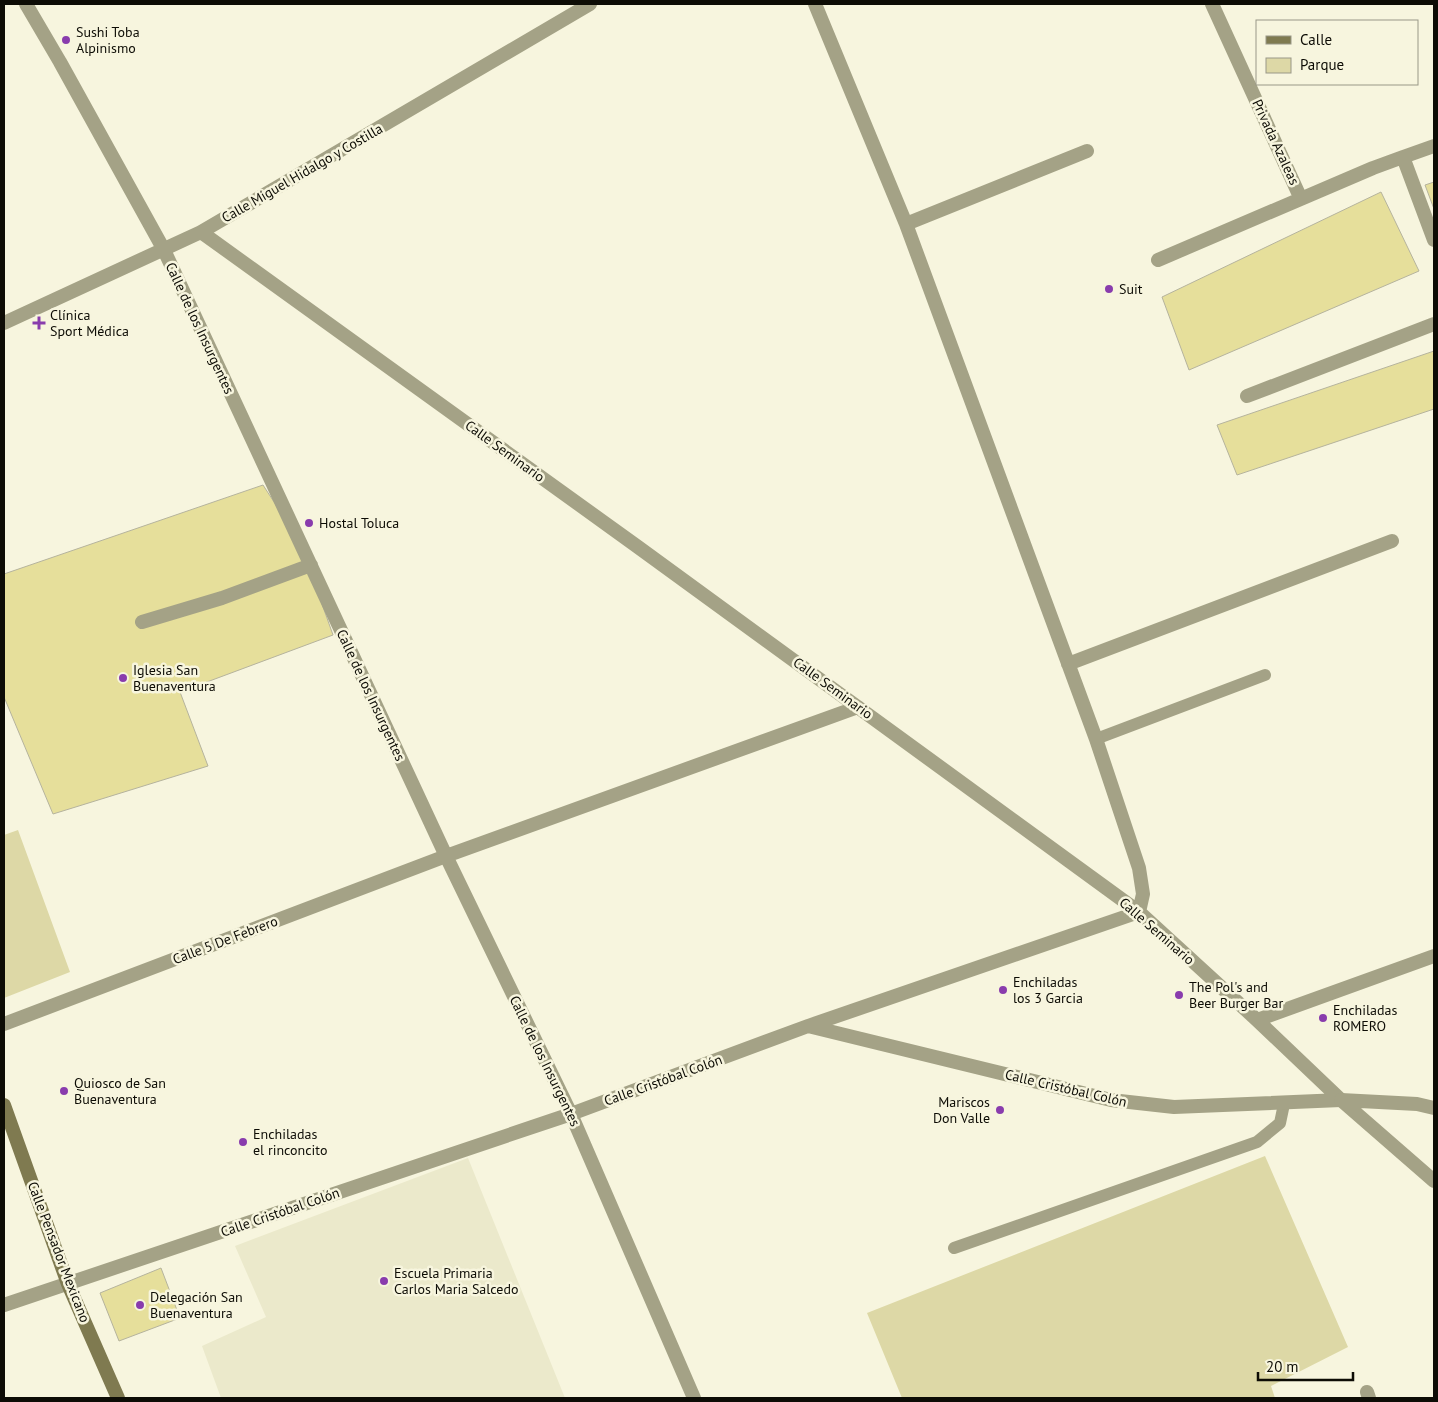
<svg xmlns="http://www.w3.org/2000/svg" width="1438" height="1402" viewBox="0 0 1438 1402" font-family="'PT Sans',sans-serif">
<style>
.built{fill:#ebe9cb}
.green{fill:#ddd8a6}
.building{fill:#e6df9b;stroke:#b5b39d}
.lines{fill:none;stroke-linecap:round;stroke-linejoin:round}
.service{stroke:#a4a286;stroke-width:12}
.pedestrian{stroke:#a4a286;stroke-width:14}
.minor{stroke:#a4a286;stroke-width:14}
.tertiary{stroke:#a4a286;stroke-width:14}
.secondary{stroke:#7f7a50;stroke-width:14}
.poi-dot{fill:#893cad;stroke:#f7f5de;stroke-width:2}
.labels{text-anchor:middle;stroke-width:5;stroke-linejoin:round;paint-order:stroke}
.poi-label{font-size:14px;fill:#0d0c05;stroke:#f7f5de;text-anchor:start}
.street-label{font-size:14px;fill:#0d0c05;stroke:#f7f5de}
</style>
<rect width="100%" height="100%" fill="#f7f5de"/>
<path class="built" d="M468,1158L565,1398H221L202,1346L266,1317L235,1246Z"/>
<path class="green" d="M18,830L70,972L4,998V835Z
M1265,1156L1348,1347L1271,1386L1275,1398H902L867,1313Z"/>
<path class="building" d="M1434,182V209L1425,185Z
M1381,192L1419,271L1189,370L1162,297Z
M1434,351V409L1237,475L1217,425Z
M263,485L300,542L333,635L180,692L208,766L53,814L4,697V574Z
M161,1268L180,1318L119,1341L100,1293Z"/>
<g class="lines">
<path class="service" d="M1096,739L1265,675
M954,1248L1257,1142L1280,1123L1284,1104"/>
<path class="pedestrian" d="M4,1024L446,856"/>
<path class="minor" d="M26,4L60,62L164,250L446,856L571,1114L694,1398
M815,4L906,224L1096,739L1139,868L1143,894L1139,912
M1212,4L1301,199
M1403,157L1434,146
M906,224L1087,151
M201,232L638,547L1139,912L1257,1020L1341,1100
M1158,260L1373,168L1403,157L1434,240
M4,323L201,232L590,4
M1247,396L1434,324
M142,622L222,598L311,565
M1068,664L1392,541
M446,856L858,707
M1257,1020L1434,956
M808,1026L1111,1100L1174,1107L1341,1100
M4,1305L571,1114L808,1026L1139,912
M1367,1392L1369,1398"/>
<path class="tertiary" d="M1341,1100L1434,1181
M1341,1100L1417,1104L1434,1108"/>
<path class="secondary" d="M4,1105L68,1284L118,1398"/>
</g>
<g class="poi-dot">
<circle cx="66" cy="40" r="5"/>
<circle cx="1109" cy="289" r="5"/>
<path d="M36.5 315.5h5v5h5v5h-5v5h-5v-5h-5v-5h5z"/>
<circle cx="309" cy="523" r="5"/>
<circle cx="123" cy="678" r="5"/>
<circle cx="1003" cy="990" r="5"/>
<circle cx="1179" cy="995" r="5"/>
<circle cx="1323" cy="1018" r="5"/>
<circle cx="64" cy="1091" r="5"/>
<circle cx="1000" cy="1110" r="5"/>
<circle cx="243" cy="1142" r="5"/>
<circle cx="384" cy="1281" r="5"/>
<circle cx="140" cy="1305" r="5"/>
</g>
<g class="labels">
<g class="poi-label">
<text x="76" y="37">Sushi Toba<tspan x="76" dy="16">Alpinismo</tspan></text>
<text x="1119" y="294">Suit</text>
<text x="50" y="320">Clínica<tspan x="50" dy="16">Sport Médica</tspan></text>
<text x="319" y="528">Hostal Toluca</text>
<text x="133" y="675">Iglesia San<tspan x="133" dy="16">Buenaventura</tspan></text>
<text x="1013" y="987">Enchiladas<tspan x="1013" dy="16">los 3 Garcia</tspan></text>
<text x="1189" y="992">The Pol's and<tspan x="1189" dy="16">Beer Burger Bar</tspan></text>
<text x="1333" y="1015">Enchiladas<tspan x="1333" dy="16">ROMERO</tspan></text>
<text x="74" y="1088">Quiosco de San<tspan x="74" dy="16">Buenaventura</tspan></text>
<text x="990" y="1107" text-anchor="end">Mariscos<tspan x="990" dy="16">Don Valle</tspan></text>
<text x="253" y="1139">Enchiladas<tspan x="253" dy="16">el rinconcito</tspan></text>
<text x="394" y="1278">Escuela Primaria<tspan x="394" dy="16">Carlos Maria Salcedo</tspan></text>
<text x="150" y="1302">Delegación San<tspan x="150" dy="16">Buenaventura</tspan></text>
</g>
<g class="street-label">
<text transform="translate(1276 142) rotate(65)" y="5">Privada Azaleas</text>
<text transform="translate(302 173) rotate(-30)" y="5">Calle Miguel Hidalgo y Costilla</text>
<text transform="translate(200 328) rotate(65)" y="5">Calle de los Insurgentes</text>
<text transform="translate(505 451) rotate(36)" y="5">Calle Seminario</text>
<text transform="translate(833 688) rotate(36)" y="5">Calle Seminario</text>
<text transform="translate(371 695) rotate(65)" y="5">Calle de los Insurgentes</text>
<text transform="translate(1157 931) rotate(41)" y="5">Calle Seminario</text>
<text transform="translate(225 940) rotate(-21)" y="5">Calle 5 De Febrero</text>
<text transform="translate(545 1061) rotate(64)" y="5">Calle de los Insurgentes</text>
<text transform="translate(663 1080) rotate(-20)" y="5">Calle Cristóbal Colón</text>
<text transform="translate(1066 1088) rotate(13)" y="5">Calle Cristóbal Colón</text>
<text transform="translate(280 1212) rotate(-19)" y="5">Calle Cristóbal Colón</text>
<text transform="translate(59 1252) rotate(69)" y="5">Calle Pensador Mexicano</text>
</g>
</g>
<rect width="1438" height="1402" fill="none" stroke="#0d0c05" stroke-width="10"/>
<rect x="1256" y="20" width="162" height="65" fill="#f7f5de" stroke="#999887"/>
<rect x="1266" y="36" width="25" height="8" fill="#7f7a50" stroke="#999887"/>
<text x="1300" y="45" font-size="15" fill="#0d0c05">Calle</text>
<rect x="1266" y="58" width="25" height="15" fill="#ddd8a6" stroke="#999887"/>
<text x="1300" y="70" font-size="15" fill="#0d0c05">Parque</text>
<path d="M1258 1372v8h95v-8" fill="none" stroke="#0d0c05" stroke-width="2.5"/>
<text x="1266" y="1372" font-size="15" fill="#0d0c05" stroke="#f7f5de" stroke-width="4" paint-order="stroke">20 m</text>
</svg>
